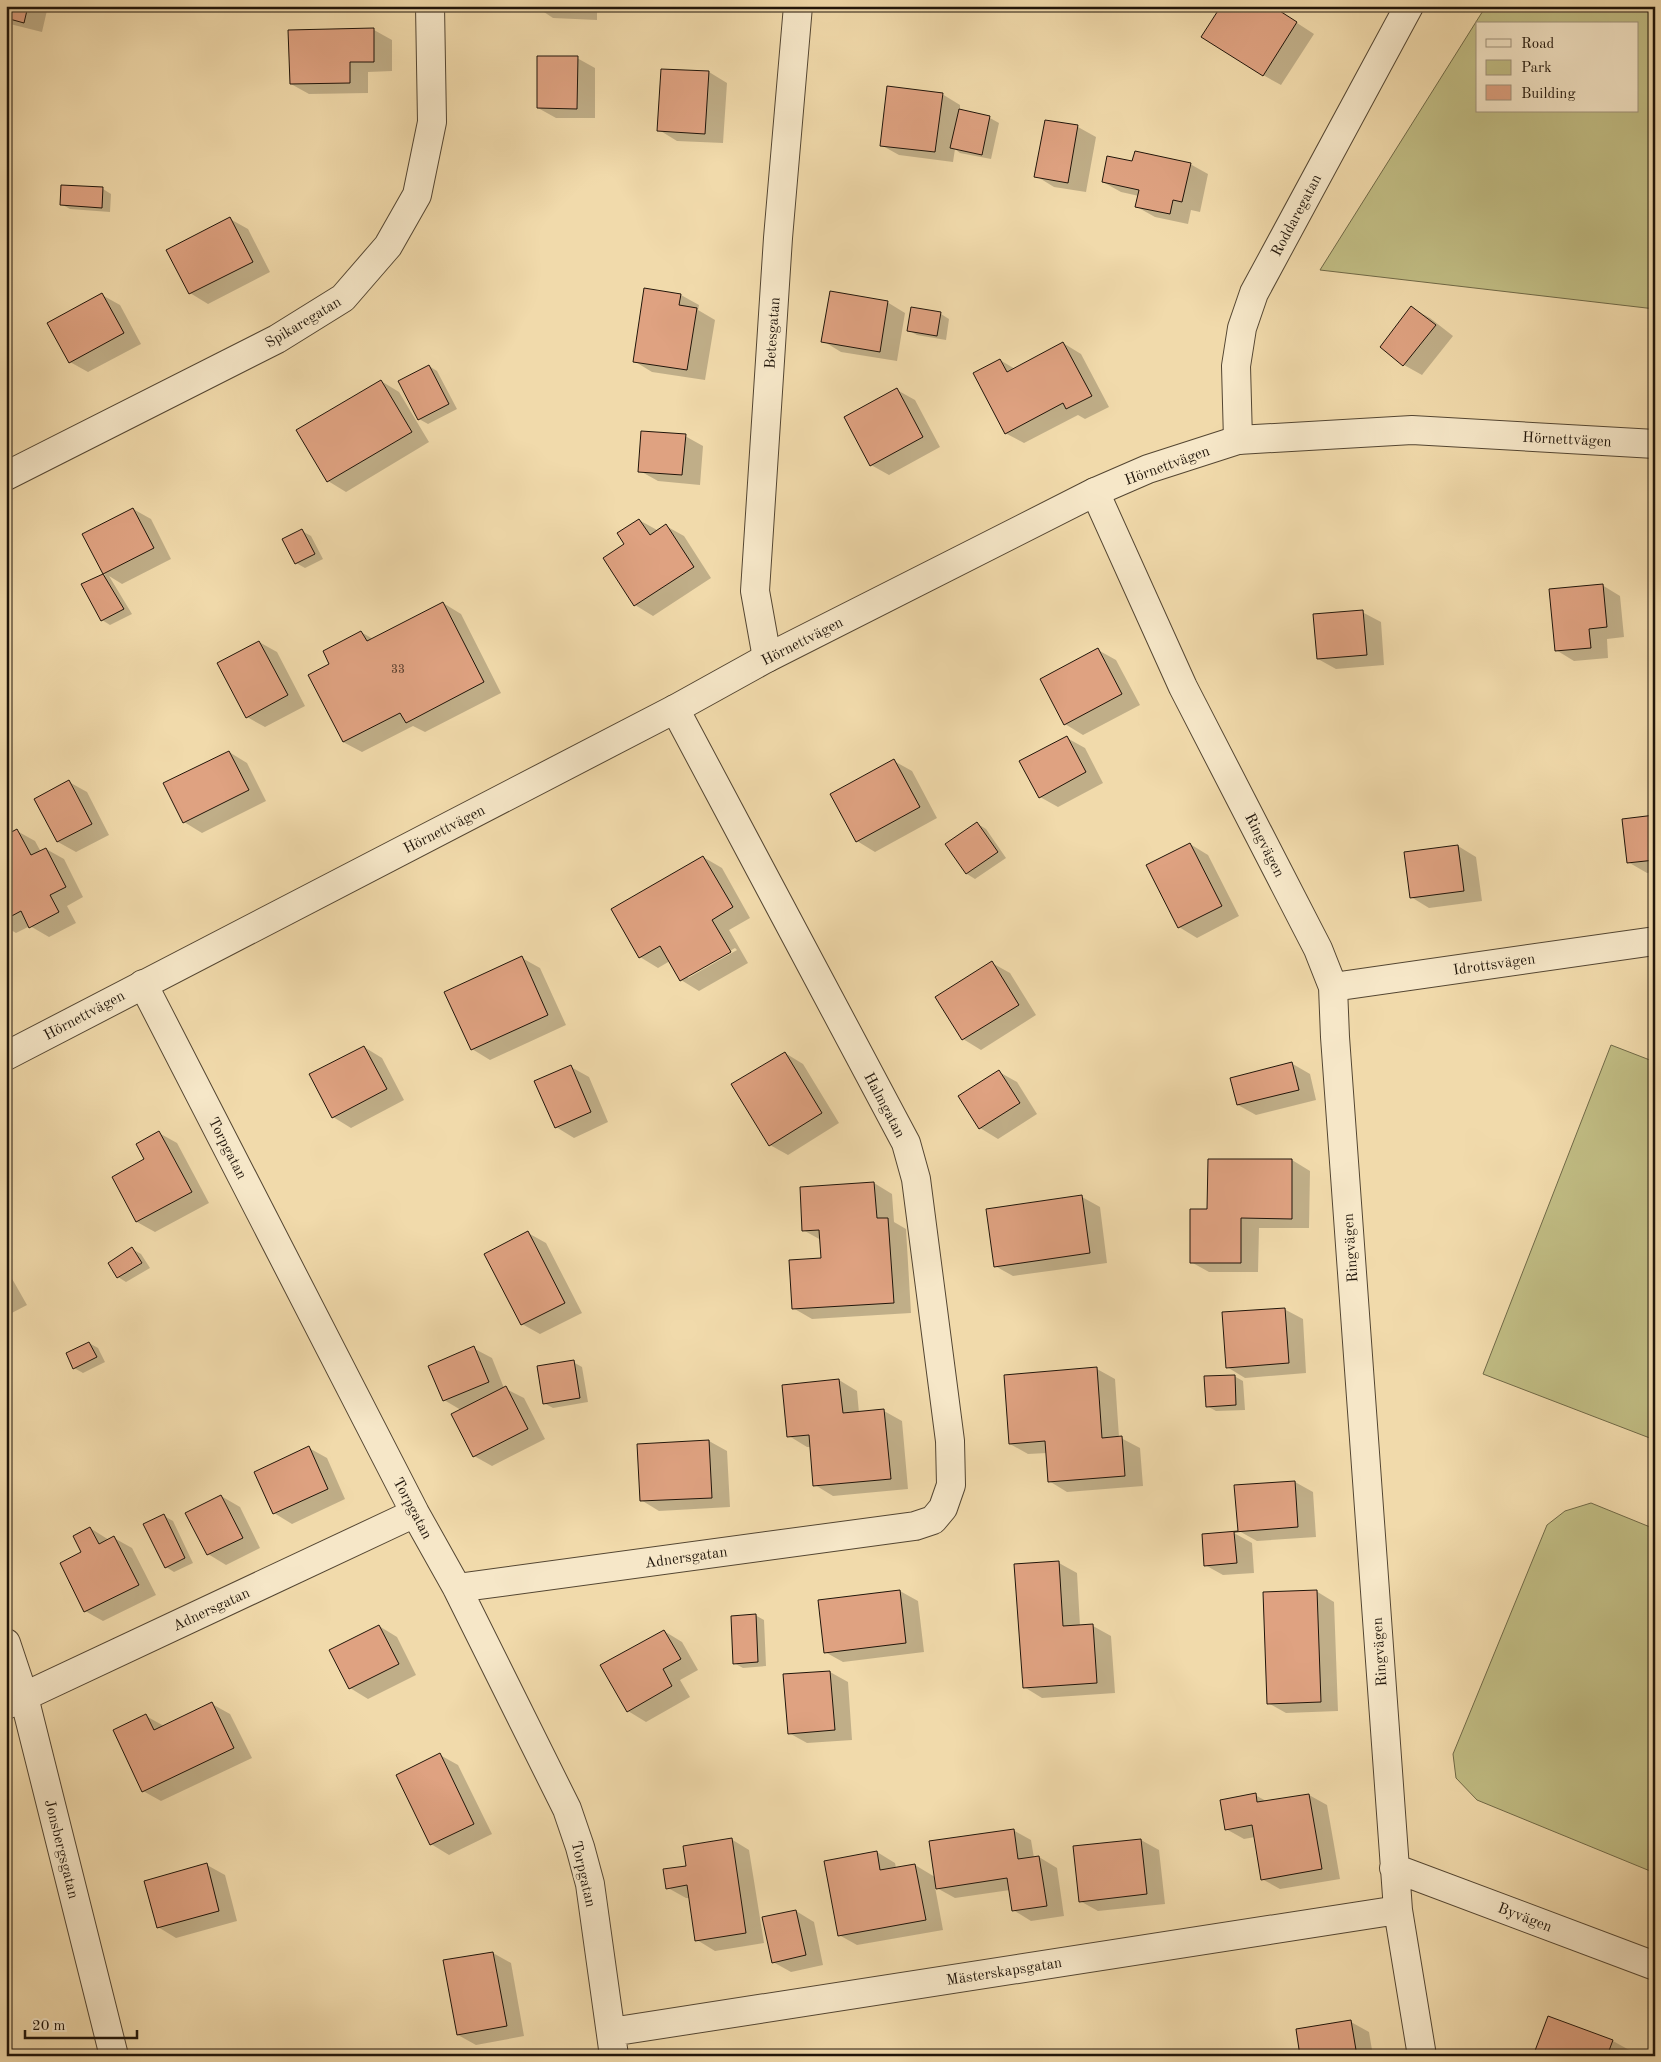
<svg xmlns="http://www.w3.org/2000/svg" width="1661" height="2062" viewBox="0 0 1661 2062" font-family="'Old Standard TT',serif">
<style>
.green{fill:#c1bd84;stroke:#706947;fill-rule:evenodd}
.shadow{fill:#0003;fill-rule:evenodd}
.building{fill:#dfa281;stroke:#20150a}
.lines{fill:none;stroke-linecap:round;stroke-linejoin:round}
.minor-casing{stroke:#544632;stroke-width:30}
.tertiary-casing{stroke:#544632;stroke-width:30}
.minor{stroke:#f6e7c8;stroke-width:28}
.tertiary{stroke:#f6e7c8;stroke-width:28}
.labels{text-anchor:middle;stroke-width:4.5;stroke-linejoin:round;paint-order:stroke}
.number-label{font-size:12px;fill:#503828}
.street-label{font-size:15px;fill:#20150a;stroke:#f6e7c8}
</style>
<rect width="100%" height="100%" fill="#f1daab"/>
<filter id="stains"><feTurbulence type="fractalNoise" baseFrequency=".004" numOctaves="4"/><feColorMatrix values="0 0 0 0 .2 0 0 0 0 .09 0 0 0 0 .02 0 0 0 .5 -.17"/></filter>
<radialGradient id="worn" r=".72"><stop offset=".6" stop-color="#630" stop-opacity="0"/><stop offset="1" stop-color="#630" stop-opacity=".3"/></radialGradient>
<path class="green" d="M1486,6H1655V309L1320,270ZM1477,24H1637V111H1477Z
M1611,1045L1655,1062V1440L1483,1374Z
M1591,1503L1655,1529V1873L1477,1800L1456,1778L1453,1754L1547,1525L1565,1511Z"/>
<path class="shadow" d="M6,6H48L42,32L6,23Z
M535,6H597V20L553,18Z
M726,6H746V9Z
M1271,6L1314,34L1281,85L1263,75Z
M374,30L392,40V71L368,72V93L309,94L291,84Z
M577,58L595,68V118H556L538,108Z
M709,72L727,83L723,143L677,141L659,130Z
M942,94L960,105V111L990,118L999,123L991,159L960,153L955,149L953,162L899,155L881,145Z
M1078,127L1096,137L1086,192L1054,187L1036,176Z
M1133,163L1190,164L1208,174L1200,212L1191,210L1188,224L1155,217L1137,207L1139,196L1121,192L1103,182Z
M103,189L111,194L110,212L70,209L61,204Z
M230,219L248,229L270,272L208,304L190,293Z
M102,295L120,305L141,344L88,372L70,362Z
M681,295L699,305L698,310L715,320L705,380L652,372L634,361Z
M887,302L905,313L897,361L841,352L823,341Z
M912,308L941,314L949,319L946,340L917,335L908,330Z
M1412,308L1430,318L1453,336L1422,375L1404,365Z
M1063,343L1081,354L1109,407L1085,419L1078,415L1024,443L1005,433L1000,360L1015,369Z
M429,366L437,371L457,409L428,424L419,419Z
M381,381L399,392L429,442L346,492L328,481Z
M897,390L915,400L940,447L889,475L871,465Z
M685,436L703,446L700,485L658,481L640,471Z
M133,509L151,519L171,559L122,584L109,576L132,614L110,625L102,620L83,585L105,575L84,534Z
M639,520L657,530L666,526L684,536L711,578L653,616L635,605L626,544Z
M302,531L311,536L323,559L305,568L296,563Z
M1602,585L1620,596L1624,637L1607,639L1608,658L1574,661L1556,650Z
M443,603L461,614L501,693L425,732L413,726L362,752L343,742L331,664L361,632L373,639Z
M1362,612L1381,622L1384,665L1336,669L1318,659Z
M259,642L277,652L305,706L265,727L247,717Z
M1098,650L1116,660L1140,705L1083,735L1065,724Z
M1067,738L1085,748L1103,783L1058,807L1040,797Z
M229,752L247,763L266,801L202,833L184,822Z
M894,761L912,771L937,818L875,852L857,841Z
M69,782L87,792L109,835L76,852L58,842L36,799Z
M1655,816V872L1647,873L1628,862Z
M978,824L986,829L1006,858L975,879L967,874L947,844Z
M17,831L35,841L41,852L46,849L64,859L83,897L67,906L76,923L49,937L30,926L16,933L6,927V837Z
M1190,844L1208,855L1239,916L1197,938L1179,927Z
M1458,846L1476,857L1482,901L1429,908L1411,897Z
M703,857L722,868L750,918L729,930L748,963L699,991L681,980L670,961L658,968L640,957ZM735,948L737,950L688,978V975Z
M522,958L540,968L566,1025L490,1060L472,1049Z
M992,963L1010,973L1036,1015L981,1050L963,1039Z
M364,1047L382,1058L404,1100L351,1128L333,1117Z
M785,1053L803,1064L839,1123L788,1155L770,1145Z
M1291,1063L1310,1074L1316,1100L1256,1115L1238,1105Z
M571,1067L589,1077L608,1122L574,1138L556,1127Z
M999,1072L1017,1082L1037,1114L998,1139L980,1128Z
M159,1133L177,1143L209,1203L155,1232L137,1222L146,1160Z
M1292,1160L1310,1171L1309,1228H1259L1258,1272H1209L1191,1262L1209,1211Z
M874,1183L892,1194L894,1222L906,1229L911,1313L812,1319L793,1308L822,1260L821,1240L803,1230Z
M1082,1197L1100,1207L1107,1263L1013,1276L995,1266Z
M528,1233L546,1243L582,1313L540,1334L522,1324Z
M132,1249L141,1254L150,1268L126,1282L118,1277Z
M6,1268L27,1305L6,1316Z
M1284,1309L1303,1319L1306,1373L1245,1378L1227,1367Z
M89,1343L98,1348L105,1362L83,1373L74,1368Z
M473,1348L492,1358L504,1388L524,1398L545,1439L492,1466L474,1456L461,1410L444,1400Z
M573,1362L582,1367L588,1402L553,1408L544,1403Z
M1097,1369L1115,1379L1119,1437L1140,1448L1143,1486L1067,1492L1049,1481L1047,1453L1028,1454L1010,1444Z
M1234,1376L1243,1381L1245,1410L1216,1411L1207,1406Z
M839,1380L857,1391L859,1413L884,1411L902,1421L908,1489L833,1496L815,1485L811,1447H807L789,1436Z
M709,1441L727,1451L730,1507L659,1511L641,1500Z
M309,1448L327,1458L345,1499L292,1524L274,1513Z
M1295,1482L1313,1492L1316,1537L1257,1541L1239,1531Z
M221,1496L240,1507L260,1548L226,1565L208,1554Z
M164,1516L173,1521L193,1563L174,1572L166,1567Z
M90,1528L109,1540L114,1538L132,1548L156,1595L103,1621L85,1611L83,1552Z
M1234,1533L1252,1543L1254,1573L1223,1575L1205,1565Z
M1059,1563L1077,1573L1080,1626H1093L1111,1636L1115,1693L1042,1698L1024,1687Z
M900,1591L918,1601L924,1652L843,1662L825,1652Z
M1316,1591L1334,1602L1338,1711L1286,1713L1268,1703Z
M755,1615L764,1620L766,1666L743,1668L734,1663Z
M379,1626L397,1637L416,1675L368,1699L350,1688Z
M664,1631L682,1642L698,1670L680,1680L690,1697L646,1722L628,1711Z
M830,1672L848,1682L852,1740L807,1743L789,1733L785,1675Z
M212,1704L230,1714L252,1758L161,1801L143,1791L146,1716L164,1726Z
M440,1755L458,1765L492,1834L449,1855L431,1844Z
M1255,1795L1268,1802L1309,1795L1327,1805L1340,1879L1280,1889L1262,1879L1255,1837L1244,1839L1226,1829Z
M1013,1830L1031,1840L1034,1858L1039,1857L1057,1868L1064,1916L1031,1921L1013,1910L1010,1890L955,1898L935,1887L943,1930L857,1945L839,1935L877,1852L895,1863L896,1868L915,1865L935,1877Z
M731,1839L749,1850L764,1943L715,1951L697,1940L690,1898H686L668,1888L687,1867Z
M1141,1840L1159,1850L1165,1904L1098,1911L1080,1901L1074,1847Z
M207,1865L225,1875L237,1921L176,1938L158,1927Z
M796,1911L814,1922L823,1965L791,1972L773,1962Z
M493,1953L511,1963L524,2036L476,2045L458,2035L444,1961Z
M1548,2017L1613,2041L1631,2051L1629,2056H1534Z
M1351,2022L1369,2032L1373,2056H1301Z"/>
<path class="building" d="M6,6H28L24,23L6,18Z
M533,6H579V10L533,8Z
M1221,6H1272L1297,22L1263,76L1201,37Z
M374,28V62H350V83L290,84L288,30Z
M537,56H578L577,109L537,108Z
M661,69L709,71L705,134L657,131Z
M887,86L943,93L935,152L880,146Z
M959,109L990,116L982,155L950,148Z
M1045,120L1078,125L1068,183L1034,177Z
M1135,151L1191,163L1182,202L1173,200L1170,214L1135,207L1139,190L1102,182L1107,156L1132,161Z
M61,185L103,187L102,208L60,205Z
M230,217L253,262L189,294L166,250Z
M644,288L681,294L679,305L697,308L687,370L633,362Z
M830,291L888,301L880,352L821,342Z
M102,293L124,333L69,363L47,323Z
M1411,306L1436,325L1403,366L1380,347Z
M911,307L941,312L937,336L907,331Z
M1063,342L1092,396L1066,409L1063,403L1005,434L973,373L1000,359L1007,372Z
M429,365L449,404L418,420L398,381Z
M381,380L412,432L327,482L296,430Z
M897,388L923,437L870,466L844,417Z
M641,431L686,434L682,475L638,472Z
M133,508L154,548L103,574L82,534Z
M639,519L650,535L666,524L694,567L634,606L603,558L624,544L617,533Z
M302,529L315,554L295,564L282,539Z
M103,574L124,609L101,621L81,584Z
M1603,584L1607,627L1589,629L1591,648L1555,651L1549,589Z
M443,602L484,682L406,723L400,713L343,742L308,675L329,664L323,651L361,631L367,641Z
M1363,610L1367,655L1317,659L1313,614Z
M259,641L288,695L246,718L217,663Z
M1098,648L1122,694L1064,725L1040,679Z
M1067,736L1086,772L1039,798L1019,761Z
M229,751L249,790L183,823L163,783Z
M894,759L920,807L856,842L830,794Z
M69,780L92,824L57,842L34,799Z
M1655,815V860L1627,863L1622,819Z
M977,822L998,852L966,874L945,844Z
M17,829L31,855L46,848L66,887L50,895L59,912L29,928L21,911L6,919V835Z
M1190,843L1222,906L1178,928L1146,865Z
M1458,845L1464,891L1410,898L1404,852Z
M703,856L733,907L712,920L731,952L680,981L660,946L639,958L611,909Z
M522,956L548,1015L471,1050L444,992Z
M992,961L1019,1005L962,1040L935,997Z
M364,1046L387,1089L332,1118L309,1074Z
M785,1052L822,1113L769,1146L731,1084Z
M1292,1062L1299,1090L1237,1105L1230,1078Z
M571,1065L591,1112L555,1128L534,1081Z
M999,1070L1020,1103L979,1129L958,1096Z
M159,1131L192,1192L136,1222L112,1177L144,1159L136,1144Z
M1208,1159H1292V1219L1241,1218V1263H1190V1209H1207Z
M874,1182L877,1218H888L894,1303L792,1309L789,1260L821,1258L819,1230L802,1231L800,1187Z
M1082,1195L1090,1253L994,1267L986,1209Z
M528,1231L565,1303L521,1325L484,1254Z
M132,1247L142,1263L117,1278L108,1263Z
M1285,1308L1289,1363L1226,1368L1222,1312Z
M89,1342L97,1357L73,1369L66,1353Z
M474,1346L489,1382L443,1401L428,1366Z
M574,1360L580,1398L543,1404L537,1366Z
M1097,1367L1102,1438L1122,1436L1125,1476L1048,1482L1045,1441L1009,1444L1004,1375Z
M1235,1375L1236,1405L1206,1407L1204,1376Z
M839,1379L843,1413L884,1409L891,1479L813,1486L809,1435L787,1437L782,1385Z
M506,1386L528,1429L473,1457L451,1414Z
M709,1440L712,1498L640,1501L637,1444Z
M309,1446L328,1489L273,1514L254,1472Z
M1295,1481L1298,1527L1234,1532L1237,1563L1204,1566L1202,1534L1238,1531L1234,1485Z
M221,1495L243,1538L207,1555L185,1513Z
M164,1514L185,1558L165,1568L143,1524Z
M90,1527L99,1544L114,1536L139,1585L84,1612L60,1563L81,1552L73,1536Z
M1059,1561L1063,1626L1093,1624L1097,1683L1023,1688L1014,1564Z
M900,1590L906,1643L824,1653L818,1600Z
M1317,1590L1321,1702L1267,1704L1263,1592Z
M756,1614L758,1662L733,1664L731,1616Z
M379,1625L399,1664L349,1689L329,1650Z
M664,1630L681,1659L663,1669L672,1686L627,1712L600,1665Z
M830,1671L835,1730L788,1734L783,1674Z
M212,1702L234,1748L142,1792L113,1730L146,1714L154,1730Z
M440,1753L474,1824L430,1845L396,1775Z
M1256,1793L1257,1802L1309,1794L1322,1869L1261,1880L1252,1825L1225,1830L1220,1800Z
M1014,1829L1018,1859L1039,1856L1047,1906L1012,1911L1007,1878L936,1889L929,1841Z
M732,1838L746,1933L695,1941L687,1885L666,1889L663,1869L686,1866L683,1846Z
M1141,1839L1147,1894L1079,1902L1073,1846Z
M877,1851L880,1870L915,1864L926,1920L838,1936L824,1861Z
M207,1863L219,1911L157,1928L144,1881Z
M796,1910L806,1955L772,1963L762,1917Z
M493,1952L507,2026L457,2035L443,1960Z
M1548,2016L1613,2040L1607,2056H1533Z
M1351,2020L1357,2056H1300L1296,2029Z"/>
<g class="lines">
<g class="minor-casing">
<path id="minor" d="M1238,440L1236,366L1242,328L1254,293L1409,6
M6,476L277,339L343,298L388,246L417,195L432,122L430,6
M1095,492L1183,687L1318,949L1333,987L1335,1037L1398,1910L1422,2056
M767,658L755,591L778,238L798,6
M143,984L415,1513L457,1588L567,1809L580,1847L590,1884L614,2056
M1333,987L1655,941
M457,1588L915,1526L933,1520L943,1508L951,1485L950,1441L916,1179L906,1143L675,709
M6,1643L24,1697L114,2056
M6,1705L415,1513
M1394,1868L1655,1966
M611,2032L1398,1910"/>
</g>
<g class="tertiary-casing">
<path id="tertiary" d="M6,1056L675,709L767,658L1095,492L1148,469L1238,440L1412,430L1655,444"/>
</g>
<use href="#minor" class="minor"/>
<use href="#tertiary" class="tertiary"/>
</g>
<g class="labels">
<g class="number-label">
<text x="398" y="673">33</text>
</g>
<g class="street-label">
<text transform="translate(1296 215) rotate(-62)" y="5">Roddaregatan</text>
<text transform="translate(303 322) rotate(-31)" y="5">Spikaregatan</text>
<text transform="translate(772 333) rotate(-86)" y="5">Betesgatan</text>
<text transform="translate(1567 439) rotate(3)" y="5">Hörnettvägen</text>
<text transform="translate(1167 465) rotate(-20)" y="5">Hörnettvägen</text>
<text transform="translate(802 641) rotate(-27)" y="5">Hörnettvägen</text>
<text transform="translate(444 829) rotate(-27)" y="5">Hörnettvägen</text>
<text transform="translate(1265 845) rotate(63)" y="5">Ringvägen</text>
<text transform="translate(1494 964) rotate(-8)" y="5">Idrottsvägen</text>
<text transform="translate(84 1015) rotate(-28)" y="5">Hörnettvägen</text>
<text transform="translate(885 1105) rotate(62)" y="5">Halmgatan</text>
<text transform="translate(228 1148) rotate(63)" y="5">Torpgatan</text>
<text transform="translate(1350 1248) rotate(-94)" y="5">Ringvägen</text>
<text transform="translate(413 1508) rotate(62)" y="5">Torpgatan</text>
<text transform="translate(686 1557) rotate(-8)" y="5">Adnersgatan</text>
<text transform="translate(211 1609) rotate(-25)" y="5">Adnersgatan</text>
<text transform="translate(1379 1652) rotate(-94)" y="5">Ringvägen</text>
<text transform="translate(62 1849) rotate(76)" y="5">Jonsbergsgatan</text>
<text transform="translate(584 1874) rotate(77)" y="5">Torpgatan</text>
<text transform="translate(1525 1917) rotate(21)" y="5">Byvägen</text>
<text transform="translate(1004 1971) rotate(-9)" y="5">Mästerskapsgatan</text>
</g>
</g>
<rect width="1661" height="2062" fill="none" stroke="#f1daab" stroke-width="25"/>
<rect x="8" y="8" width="1646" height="2047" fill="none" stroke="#20150a" stroke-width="2.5"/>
<rect x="12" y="12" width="1636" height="2037" fill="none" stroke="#20150a"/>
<rect x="1476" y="22" width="162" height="90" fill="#f6e7c8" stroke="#a0937c"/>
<rect x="1486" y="39" width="25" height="8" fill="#f6e7c8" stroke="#a0937c"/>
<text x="1521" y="48" font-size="15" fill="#20150a">Road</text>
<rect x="1486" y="60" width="25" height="15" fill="#c1bd84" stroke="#a0937c"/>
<text x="1521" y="72" font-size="15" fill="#20150a">Park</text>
<rect x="1486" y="85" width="25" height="15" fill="#dfa281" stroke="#a0937c"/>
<text x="1521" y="98" font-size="15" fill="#20150a">Building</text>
<path d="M25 2030v8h112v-8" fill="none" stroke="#20150a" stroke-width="2.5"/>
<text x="32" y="2030" font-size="15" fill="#20150a" stroke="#f6e7c8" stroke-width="4" paint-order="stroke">20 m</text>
<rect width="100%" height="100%" filter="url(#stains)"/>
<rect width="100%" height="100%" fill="url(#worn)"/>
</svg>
